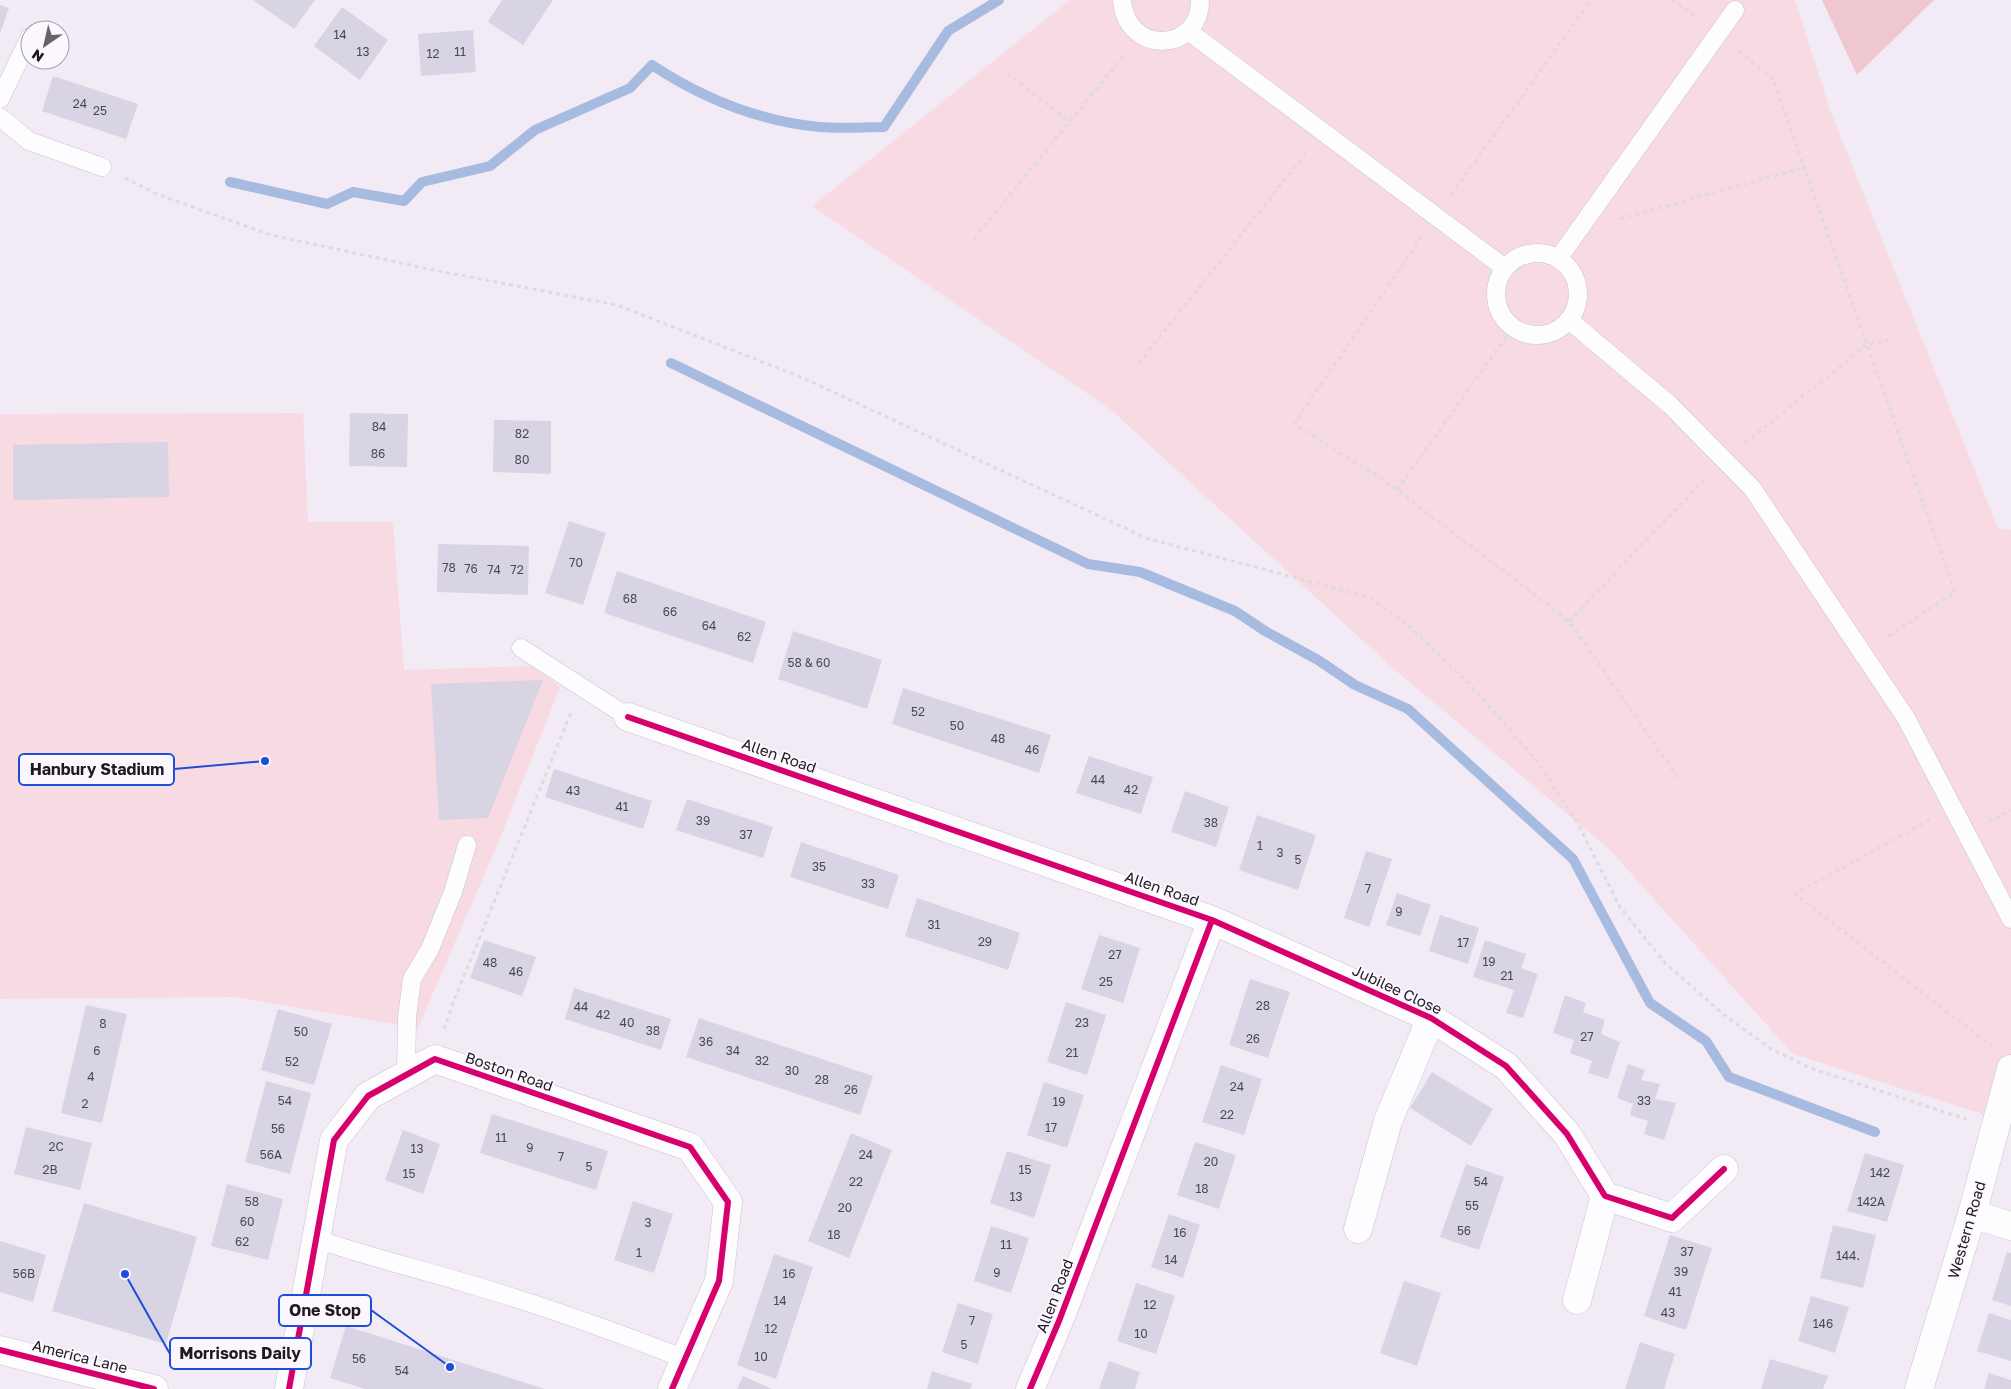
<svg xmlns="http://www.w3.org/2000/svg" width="2011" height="1389" viewBox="0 0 2011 1389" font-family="'Golos Text',sans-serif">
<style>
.green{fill:#f7dae2}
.forest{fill:#efc7d0}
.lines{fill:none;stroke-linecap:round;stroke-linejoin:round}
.stream{stroke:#a7bbe1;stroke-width:10}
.building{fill:#d8d4e4}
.lane-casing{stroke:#c9c4cc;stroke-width:19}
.street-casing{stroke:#c9c4cc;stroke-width:29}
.secondary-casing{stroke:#c9c4cc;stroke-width:29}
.path{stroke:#dddbde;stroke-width:3;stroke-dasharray:4 4;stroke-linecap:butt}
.lane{stroke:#fdfcfe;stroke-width:18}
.street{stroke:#fdfcfe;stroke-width:28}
.secondary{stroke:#fdfcfe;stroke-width:28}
.cycleway-casing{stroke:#fcf7fe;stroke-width:9}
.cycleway{stroke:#d6006c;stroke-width:6}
.labels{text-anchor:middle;stroke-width:4;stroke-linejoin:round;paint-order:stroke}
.number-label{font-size:12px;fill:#4c4851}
.street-label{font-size:15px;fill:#1e1a20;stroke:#fcf7fe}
.leader{fill:none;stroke:#1d4ed8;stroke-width:2}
.callout-dot{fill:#1d4ed8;stroke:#fcf7fe;stroke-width:2}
.callout{fill:#fcf7fe;stroke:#1d4ed8;stroke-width:2}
.callout-label{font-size:16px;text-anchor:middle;font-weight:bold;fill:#1e1a20}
</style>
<rect width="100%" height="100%" fill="#f2ebf5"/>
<path class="green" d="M1070,0H1795L1830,110L1998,528L2011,530V1068L1998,1119L1793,1054L1609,849L1395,670L1110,409L812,206Z
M303,413L308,522H393L404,670L532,666L560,687L501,836L418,1028L235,997L0,999V414Z"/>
<path class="forest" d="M1822,0H1934L1857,75Z"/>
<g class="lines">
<path class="stream" d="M230,182L327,204L353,192L404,201L422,182L490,166L535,130L630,88L652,65C702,98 759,121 819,127C840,129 863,127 884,127L948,31L999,0
M671,363L1088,564L1140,572L1235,611L1265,631L1318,660L1355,685L1408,709L1573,859L1650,1003L1706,1041L1729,1077L1875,1132"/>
</g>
<path class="building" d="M253,0H315L294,29Z
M502,0H553L523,45L488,22Z
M0,5L9,8L0,33Z
M342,7L388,40L360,80L314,46Z
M473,30L476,72L421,76L418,34Z
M53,76L138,104L126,139L42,111Z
M350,413L408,414L407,467L349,466Z
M494,420L551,421V474L493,472Z
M168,442L169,497L13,500V445Z
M569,521L606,533L583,605L545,593Z
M438,544L529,546L528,595L437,592Z
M617,571L766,622L753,663L604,613Z
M793,631L882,660L867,709L778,679Z
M543,680L488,818L439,820L431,684Z
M903,688L1051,735L1039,773L892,724Z
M1089,756L1153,777L1141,814L1076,793Z
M554,769L652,801L643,829L545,797Z
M1185,791L1229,807L1216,847L1171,832Z
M687,799L773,827L763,858L676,830Z
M1257,815L1316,835L1298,890L1239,870Z
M801,842L899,875L888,909L790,877Z
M1366,851L1392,859L1369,927L1344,918Z
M1397,893L1431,905L1420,936L1386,925Z
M917,898L1020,933L1008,970L905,936Z
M1440,915L1479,928L1468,964L1429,951Z
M1099,935L1140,948L1123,1003L1081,989Z
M484,940L536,957L522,996L470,978Z
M1485,940L1526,954L1521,968L1538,974L1523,1018L1506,1013L1514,990L1473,977Z
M1250,979L1290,992L1268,1058L1229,1045Z
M574,988L671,1019L661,1050L565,1019Z
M1565,995L1586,1003L1583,1012L1605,1020L1601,1034L1620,1042L1608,1079L1588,1073L1592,1061L1570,1053L1574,1040L1553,1033Z
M1066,1002L1106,1015L1087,1075L1047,1062Z
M86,1005L127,1014L102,1123L61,1113Z
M278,1009L332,1024L314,1085L261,1070Z
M699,1018L873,1076L860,1115L686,1057Z
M1628,1064L1645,1070L1641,1080L1660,1084L1655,1099L1676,1103L1664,1140L1644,1134L1648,1121L1630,1115L1633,1104L1617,1098Z
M1221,1065L1262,1079L1244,1135L1202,1122Z
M1432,1072L1493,1109L1471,1146L1410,1108Z
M266,1081L311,1093L290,1174L245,1162Z
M1044,1082L1084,1095L1067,1148L1027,1135Z
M492,1114L608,1151L596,1190L480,1153Z
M26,1127L92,1143L80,1190L14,1174Z
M403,1130L440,1144L423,1194L385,1180Z
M851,1133L892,1150L849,1258L808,1241Z
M1195,1142L1236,1155L1219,1209L1177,1195Z
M1007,1151L1051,1165L1034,1218L990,1203Z
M1865,1153L1904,1165L1887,1222L1847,1211Z
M1466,1164L1504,1177L1479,1250L1440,1237Z
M227,1184L283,1199L268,1260L211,1246Z
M633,1201L673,1214L654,1273L614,1260Z
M84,1203L197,1237L166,1344L52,1311Z
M1169,1214L1200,1225L1183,1278L1151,1267Z
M1833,1225L1876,1235L1863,1288L1820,1278Z
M991,1226L1029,1238L1011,1293L974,1281Z
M1670,1235L1712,1248L1686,1330L1644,1316Z
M0,1241L46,1255L33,1302L0,1292Z
M2007,1252L2011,1253V1306L1992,1300Z
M774,1254L813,1267L776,1379L737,1365Z
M1404,1281L1441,1293L1417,1366L1380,1353Z
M1136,1283L1175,1296L1156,1354L1117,1341Z
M1811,1296L1849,1307L1835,1353L1798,1341Z
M958,1303L993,1314L978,1364L942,1352Z
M1989,1313L2011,1320V1361L1977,1351Z
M346,1326L545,1389H365L330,1378Z
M1640,1342L1675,1354L1664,1389H1625Z
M1770,1359L1828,1376L1823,1389H1761Z
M1109,1361L1140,1372L1135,1389H1099Z
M932,1371L972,1384L970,1389H927Z
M1989,1373L2011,1380V1389H1984Z
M743,1376L772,1389H737Z"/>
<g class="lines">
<g class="lane-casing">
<path id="lane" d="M1122,0C1126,55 1200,54 1200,0
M1188,31L1505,268
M0,99L30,37
M0,117L29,141L102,167
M1496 294a41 41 0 1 1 82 0a41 41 0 1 1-82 0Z
M1558,259L1735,10
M1569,320L1670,405L1752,488L1906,718L2011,919
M521,648L628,717
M406,1074L407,1017L412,979L430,949L453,892L467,845
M316,1239C363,1255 411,1267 459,1281C535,1303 611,1330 685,1359"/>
</g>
<g class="street-casing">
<path id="street" d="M628,717L1212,920L1059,1321L1030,1389
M1212,920L1431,1018L1506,1066L1567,1134L1605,1196L1672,1218L1724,1169
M1972,1214L2011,1226
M1358,1229L1388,1121L1431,1018
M1577,1300L1605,1196
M289,1389L334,1140L368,1096L435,1059L690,1147L728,1202L719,1281L672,1389
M1919,1389L1972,1214L2011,1069"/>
</g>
<g class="secondary-casing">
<path id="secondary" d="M0,1350L154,1389"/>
</g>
<path class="path" d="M1672,0L1697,18
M1739,51L1773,79L1955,592L1884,639
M1007,73L1070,122
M125,178L159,195L271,235L438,271L617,305L801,377L1146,538L1368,597L1405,622L1473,688L1539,764L1578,824L1620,907L1665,963L1723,1014L1771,1049L1813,1069L1966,1119
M1451,195L1591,0
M1620,219L1805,167
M1422,237L1294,424L1384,480L1569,621L1681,782
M974,239L1124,55
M1139,363L1307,152
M1745,443L1867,345L1889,340
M1397,490L1513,327
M1569,621L1705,479
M1930,820L1795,894L1991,1046
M1989,822L2011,810
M444,1029L453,1003L572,710"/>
<use href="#lane" class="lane"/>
<use href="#street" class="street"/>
<use href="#secondary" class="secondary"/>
<g class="cycleway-casing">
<path id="cycleway" d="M628,717L1212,920L1059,1321L1030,1389
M1212,920L1431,1018L1506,1066L1567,1134L1605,1196L1672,1218L1724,1169
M0,1350L154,1389
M289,1389L334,1140L368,1096L435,1059L690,1147L728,1202L719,1281L672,1389"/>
</g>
<use href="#cycleway" class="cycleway"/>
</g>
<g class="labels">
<g class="number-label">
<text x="340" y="39">14</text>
<text x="363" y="56">13</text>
<text x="460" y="56">11</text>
<text x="433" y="58">12</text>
<text x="80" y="108">24</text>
<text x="100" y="115">25</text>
<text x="379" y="431">84</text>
<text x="522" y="438">82</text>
<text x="378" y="458">86</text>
<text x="522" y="464">80</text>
<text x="576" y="567">70</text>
<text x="449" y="572">78</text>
<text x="471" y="573">76</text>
<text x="494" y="574">74</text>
<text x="517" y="574">72</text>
<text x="630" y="603">68</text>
<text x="670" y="616">66</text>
<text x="709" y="630">64</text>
<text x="744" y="641">62</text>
<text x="809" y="667">58 &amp; 60</text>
<text x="918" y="716">52</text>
<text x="957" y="730">50</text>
<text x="998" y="743">48</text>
<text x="1032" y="754">46</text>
<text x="1098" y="784">44</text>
<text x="1131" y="794">42</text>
<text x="573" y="795">43</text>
<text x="622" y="811">41</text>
<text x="703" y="825">39</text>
<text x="1211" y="827">38</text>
<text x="746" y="839">37</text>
<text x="1260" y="850">1</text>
<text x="1280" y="857">3</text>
<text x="1298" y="864">5</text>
<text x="819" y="871">35</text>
<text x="868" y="888">33</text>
<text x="1368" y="893">7</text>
<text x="1399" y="916">9</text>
<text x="934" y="929">31</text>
<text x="985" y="946">29</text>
<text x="1463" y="947">17</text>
<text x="1115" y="959">27</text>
<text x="1489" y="966">19</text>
<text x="490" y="967">48</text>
<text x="516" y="976">46</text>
<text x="1507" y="980">21</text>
<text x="1106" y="986">25</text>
<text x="1263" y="1010">28</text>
<text x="581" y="1011">44</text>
<text x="603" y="1019">42</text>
<text x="627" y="1027">40</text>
<text x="1082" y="1027">23</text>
<text x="103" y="1028">8</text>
<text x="653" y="1035">38</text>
<text x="301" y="1036">50</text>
<text x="1587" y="1041">27</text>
<text x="1253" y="1043">26</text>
<text x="706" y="1046">36</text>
<text x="97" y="1055">6</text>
<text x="733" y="1055">34</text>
<text x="1072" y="1057">21</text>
<text x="762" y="1065">32</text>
<text x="292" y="1066">52</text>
<text x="792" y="1075">30</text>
<text x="91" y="1081">4</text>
<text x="822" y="1084">28</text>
<text x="1237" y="1091">24</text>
<text x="851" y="1094">26</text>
<text x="285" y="1105">54</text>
<text x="1644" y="1105">33</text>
<text x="1059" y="1106">19</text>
<text x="85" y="1108">2</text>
<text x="1227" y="1119">22</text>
<text x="1051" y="1132">17</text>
<text x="278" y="1133">56</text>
<text x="501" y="1142">11</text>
<text x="56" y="1151">2C</text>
<text x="530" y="1152">9</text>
<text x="417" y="1153">13</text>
<text x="271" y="1159">56A</text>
<text x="866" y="1159">24</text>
<text x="561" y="1161">7</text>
<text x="1211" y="1166">20</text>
<text x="589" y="1171">5</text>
<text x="50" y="1174">2B</text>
<text x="1025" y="1174">15</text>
<text x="1880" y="1177">142</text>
<text x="409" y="1178">15</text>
<text x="856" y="1186">22</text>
<text x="1481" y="1186">54</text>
<text x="1202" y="1193">18</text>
<text x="1016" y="1201">13</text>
<text x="252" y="1206">58</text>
<text x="1871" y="1206">142A</text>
<text x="1472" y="1210">55</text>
<text x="845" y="1212">20</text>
<text x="247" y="1226">60</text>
<text x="648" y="1227">3</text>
<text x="1464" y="1235">56</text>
<text x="1180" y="1237">16</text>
<text x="834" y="1239">18</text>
<text x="242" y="1246">62</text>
<text x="1006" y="1249">11</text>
<text x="1687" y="1256">37</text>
<text x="639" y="1257">1</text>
<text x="1848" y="1260">144.</text>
<text x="1171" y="1264">14</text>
<text x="1681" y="1276">39</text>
<text x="997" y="1277">9</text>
<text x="24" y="1278">56B</text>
<text x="789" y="1278">16</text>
<text x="1675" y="1296">41</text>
<text x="780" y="1305">14</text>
<text x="1150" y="1309">12</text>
<text x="1668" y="1317">43</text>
<text x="972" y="1325">7</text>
<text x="1823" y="1328">146</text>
<text x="771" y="1333">12</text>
<text x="1141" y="1338">10</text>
<text x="964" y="1349">5</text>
<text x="761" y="1361">10</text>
<text x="359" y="1363">56</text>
<text x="402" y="1375">54</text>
</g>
<g class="street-label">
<text transform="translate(779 756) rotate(19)" y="5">Allen Road</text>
<text transform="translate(1162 889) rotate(19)" y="5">Allen Road</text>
<text transform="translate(1397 990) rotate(25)" y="5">Jubilee Close</text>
<text transform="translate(509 1072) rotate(19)" y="5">Boston Road</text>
<text transform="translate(1967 1230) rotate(-74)" y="5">Western Road</text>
<text transform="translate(1055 1296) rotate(-69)" y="5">Allen Road</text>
<text transform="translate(80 1357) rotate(14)" y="5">America Lane</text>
</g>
</g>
<path class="leader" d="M265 761L174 769M450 1367L371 1310M125 1274L170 1354"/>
<g class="callout-dot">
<circle cx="265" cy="761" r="5"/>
<circle cx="450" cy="1367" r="5"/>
<circle cx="125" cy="1274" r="5"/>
</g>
<g class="callout">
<rect x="19" y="754" width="155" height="31" rx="5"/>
<rect x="279" y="1295" width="92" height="31" rx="5"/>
<rect x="170" y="1338" width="141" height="31" rx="5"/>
</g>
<g class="callout-label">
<text x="97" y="775">Hanbury Stadium</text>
<text x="325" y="1316">One Stop</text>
<text x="240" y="1359">Morrisons Daily</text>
</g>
<g transform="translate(45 45) rotate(214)"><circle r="24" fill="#fcf7fe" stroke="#a39fa5"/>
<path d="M0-4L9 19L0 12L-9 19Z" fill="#68636b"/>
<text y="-8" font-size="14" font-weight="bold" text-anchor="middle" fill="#1e1a20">N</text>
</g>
</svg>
